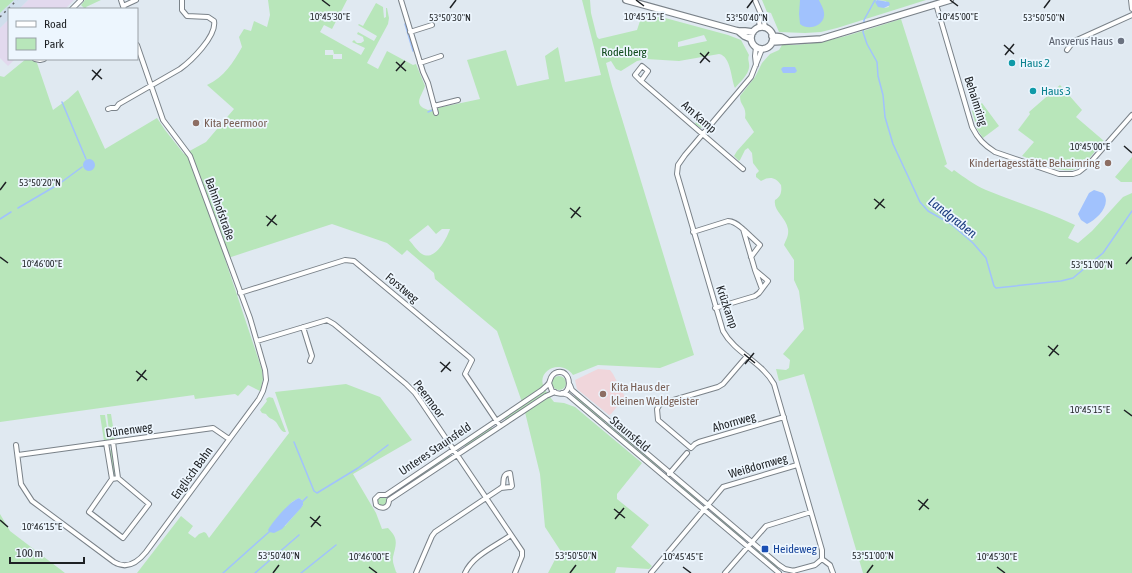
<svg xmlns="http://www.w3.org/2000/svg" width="1132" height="573" viewBox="0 0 1132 573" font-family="'Asap Condensed',sans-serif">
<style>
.commercial{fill:#e2d9ee}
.built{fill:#d0deec}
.education{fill:#f0d6db}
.green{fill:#b8e6ba;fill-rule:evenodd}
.water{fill:#a1c2fd}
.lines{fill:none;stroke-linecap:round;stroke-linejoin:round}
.stream{stroke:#a1c2fd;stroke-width:1.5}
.minor-casing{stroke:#7a8289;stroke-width:6}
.secondary-casing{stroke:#7a8289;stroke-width:8}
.minor{stroke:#fff;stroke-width:4}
.secondary{stroke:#fff;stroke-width:5.5}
.rail{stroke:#5e6368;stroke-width:1.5;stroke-dasharray:2 4;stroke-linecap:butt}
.ticks{fill:none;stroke:#1e2124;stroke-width:1.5}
.worship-dot{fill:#6b7280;stroke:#edf6fe;stroke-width:1.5}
.culture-dot{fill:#0f9aa8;stroke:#edf6fe;stroke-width:1.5}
.education-dot{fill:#8d6e63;stroke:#edf6fe;stroke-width:1.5}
.transit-dot{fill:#1a4fb4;stroke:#edf6fe;stroke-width:1.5}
.labels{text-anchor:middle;stroke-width:3.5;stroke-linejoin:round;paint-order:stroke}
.worship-label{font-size:12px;fill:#5b616d;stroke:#edf6fe;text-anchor:end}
.park-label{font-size:12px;fill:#0e4a1a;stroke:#edf6fe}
.culture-label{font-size:12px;fill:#0d838f;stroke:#edf6fe;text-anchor:start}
.street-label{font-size:12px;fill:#1e2124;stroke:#edf6fe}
.education-label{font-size:12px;fill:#785e54;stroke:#edf6fe;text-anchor:start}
.transit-label{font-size:12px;fill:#164399;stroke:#edf6fe;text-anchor:start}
.water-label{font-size:13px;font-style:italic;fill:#17397d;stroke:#edf6fe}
.ticks-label{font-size:10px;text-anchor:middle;fill:#1e2124;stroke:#edf6fe;stroke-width:3.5;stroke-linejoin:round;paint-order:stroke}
</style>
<rect width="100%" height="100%" fill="#e0e9f1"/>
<path class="commercial" d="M28,0H74L65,9H19Z
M9,19V59H15L8,66L0,58V28Z"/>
<path class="built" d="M14,0H28L19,9H9V19L0,28V13Z"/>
<path class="education" d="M598,369L610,370L613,374L625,397L611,414L609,415L577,389L575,380Z"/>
<path class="green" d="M0,0H14L0,13Z
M85,0H101L86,7L87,9H85L81,5Z
M268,0H347L332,29L324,25L320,32L361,55L365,48L352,42L354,40L357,43H361L364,41L363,37L357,34L358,32L374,41L377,36L358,25L359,24L363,26L376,3L383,7L384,18L386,17V8H387L389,18L388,24L367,63L378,69L387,51L413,65L416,64L425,86C422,96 412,105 428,110L480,99L467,60L506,50L517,86L549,79L545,56L558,47L565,82L601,75L582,0H590L591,13L597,37L599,39L637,30L643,12L728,35L741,40L749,55C747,60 750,63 749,68C748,75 740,82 735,88C731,79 731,56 719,54L679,61L646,59L637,61L621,71L616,69L611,61L606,63L612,86L694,355L660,368L598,365L573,375C562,359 538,369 543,385C545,391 550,397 554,402L564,403L575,407L642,463L617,494V499L649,525L631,547L652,566L649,569L617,567L615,573H548L560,550L545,527L540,474L524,408L506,420L504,418L523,405L497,331L435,279L434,273L407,250L402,255L387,243L332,224L225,259L262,370L263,379L260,391L248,385L238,396L235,394L195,399L194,395L0,422V76L4,77L26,59H31L37,63L53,110L68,99L78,90L105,149L157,118L165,130L184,154L206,142L234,109L207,85C224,77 233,63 242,47L239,37L244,29L251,31L254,21L267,27L270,15ZM704,35L707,41L678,47V42ZM325,50H333L334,54H342V59H333V55H325ZM428,225L436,234L442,229H450C447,238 435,262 422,254C417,251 413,244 409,240Z
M762,0H877L876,1L884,8L889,7L886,1L877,0H926L837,28L821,32L805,33L779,32L771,13L767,12Z
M901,19L947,164L944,166L952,172L954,170C964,177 974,185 986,190C1015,202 1046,211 1075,225L1068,238L1078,243L1092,231L1123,197L1132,193V573H863L804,374L779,381L776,369L786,370L789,368L790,360L783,354L804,329L799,291L794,280V260L784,245C786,239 789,236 788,229C786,217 773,211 775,200C781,197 782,191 781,185C776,177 769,176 761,181L756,177V174L759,171L753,163L752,153L748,148L745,150L740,160L739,161L734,156L737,151L754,132L745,118C747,105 740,107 740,96L755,77L762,63L770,54L779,50L782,45C823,46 862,31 901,19Z
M1060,85L1082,110L1076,117L1104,141C1096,149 1088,162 1078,168C1064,176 1036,161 1022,156L1034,142L1018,130L1030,114L1029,112Z
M982,103L999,126L983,138L977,129L972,111Z
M700,114L707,121L701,128L695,124L696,122L699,124L703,119L699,115Z
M1132,157V182H1121L1115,177Z
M552 383a7 7 0 1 1 14 0a7 7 0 1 1-14 0Z
M346,384L380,397L412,440L353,474L376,513L382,529L388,528C399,539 396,544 393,557C392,562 395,568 396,572L397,573H137L181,516L193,526L188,533L195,538L199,534L204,532L206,533L209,538L289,433L275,392ZM299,498L303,501V505L285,526L270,527L292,502Z
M576,395L607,421L604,423L573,398Z
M269,397L273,398L286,432H284C280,430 279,426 276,422C272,418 269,419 266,414L262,413L260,410L267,401L266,399Z
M107,414H111L115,439L110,440Z
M100,415H105L109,440L104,441Z
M608,422L636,445L633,448L605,424Z
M489,428H492V430L466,447L464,445Z
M637,446L662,469L661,470L635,449Z
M111,449L113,451L115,476L113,474L110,451Z
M447,455L450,456V458L391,496V494Z
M676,480L700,500V502L699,503L675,483Z
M377 501a5 5 0 1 1 10 0a5 5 0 1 1-10 0Z
M714,512L744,537L743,539H741L712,514Z
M0,514L10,531L65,573H0Z
M756,549H757L779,568L778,569L755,551Z"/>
<path class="water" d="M800,0H819C821,5 825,10 824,16C823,26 808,31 800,24L799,14Z
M877,0L889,2L890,5L884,8L878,7L875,2Z
M783,67H795L797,71L795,73H783L781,69Z
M83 165a6 6 0 1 1 12 0a6 6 0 1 1-12 0Z
M1094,190L1103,193C1112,204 1098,219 1087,224L1081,220L1078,214L1089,193Z
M299,498L303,501V505L301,508L282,529L274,533L269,532L268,530C273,521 290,501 299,498Z"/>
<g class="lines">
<path class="stream" d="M864,23V20L875,0
M405,24L413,51
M864,27L863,32L867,44L877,62L878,76L883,95L885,117L893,144L920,202L928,211L951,224L973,243L986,258L994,286L996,288L1061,281L1073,278L1103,253L1132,211
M62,102L86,159
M428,112L435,109
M18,208L59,184L82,167
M0,219L11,212
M294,442L314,491L317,493L358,468L388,445
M303,501L307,497
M223,573L269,532
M255,573L299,535
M301,573L336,545"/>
<g class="minor-casing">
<path id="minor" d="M121,0L124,9
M401,0L423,72L428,83L436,113
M755,0L764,21L765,28
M1131,0L1132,9
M936,4L972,127C978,139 984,145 995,152L1059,174H1073L1079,172L1089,164L1132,115
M123,6L136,0
M72,9L81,0
M760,28L759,21L760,14
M410,32L432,25
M762,49L751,77L685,155L678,165L677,174L723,331C735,353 762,362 774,384L822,550V559
M1067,50L1073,42L1079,39L1132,15
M35,59L40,60L44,59
M420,63L441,56
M756,65L755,56L756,47
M642,66L648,71L641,81L635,75Z
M641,81L743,169
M434,106L458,100
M108,109L111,108H116L119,104L180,69C191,61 217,36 214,21L208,17L187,16L182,10V0
M744,230L760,245L751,257
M693,232L728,221C734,221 738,225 743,229L755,270L768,281L759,293L755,296L715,308
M755,270L762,289
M240,293L345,260L354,261L469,357L472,360L465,374L500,426
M303,327L312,356L310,361
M257,341L327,320L334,324L406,384L415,393L422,403L522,551V556L515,573
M747,356L723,384L718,387L660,404L657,409L658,420L691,448L695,444L699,442L784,417
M549,383L552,391C574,404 574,365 555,373C550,376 551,379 549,383C547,386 544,388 542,390L386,495H379L375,499L376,505C382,510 389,508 389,500L546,396L555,392
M570,385L572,390L779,565L785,569L794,571
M562,393L568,395L779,573
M113,442L118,478
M106,443L112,479
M16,445L21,484L32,501L114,562C127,570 138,562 146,552L259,399L263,391L266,380L265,370L250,318L190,156L163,120L137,45
M18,455L213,428L229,439
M669,474L687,453
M118,478L149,504L123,538L89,512L112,479Z
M822,559L830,565L833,573
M793,571L815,565L822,559
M416,573L432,536L435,532L501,488L503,486C504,480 502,474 510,473L512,486L511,487L501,488
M465,573C473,555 496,546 511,535
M651,573L723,487L797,465
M725,573L766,526L811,512"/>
</g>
<g class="secondary-casing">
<path id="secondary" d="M626,0L738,31H745L753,32
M751 38a11 11 0 1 1 22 0a11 11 0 1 1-22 0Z
M738,31L744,36L751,39
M772,36L781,37L787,40
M772,42L821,39L950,0"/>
</g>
<use href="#minor" class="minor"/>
<use href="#secondary" class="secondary"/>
<path class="rail" d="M0,17L17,0"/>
</g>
<path class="ticks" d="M322,0L330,6M636,0L644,6M950,0L958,6M450,8L456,0M747,8L753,0M1044,8L1050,0M1004,45L1014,54M700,53L710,62M1005,55L1014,44M396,62L406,71M700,63L709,52M92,70L102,79M396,71L405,61M92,80L101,69M1124,146L1132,153M0,190L6,182M874,199L885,208M570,208L581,217M875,209L884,199M266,216L277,225M571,218L580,207M267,226L276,215M0,257L8,263M1126,264L1132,257M1048,346L1059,355M744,354L755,363M1049,356L1058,345M440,362L451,371M745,364L754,353M136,371L147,380M441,372L450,362M137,381L146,370M1124,410L1132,416M918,500L929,509M614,509L625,518M919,510L928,499M310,517L321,526M615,519L624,508M0,520L8,527M311,527L320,516M369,567L377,573M683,567L691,573M997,567L1005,573M273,573L279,565M570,573L576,565M867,573L873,565"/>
<circle class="worship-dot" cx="1121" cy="41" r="4"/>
<g class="culture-dot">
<circle cx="1012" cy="63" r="4"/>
<circle cx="1033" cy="91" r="4"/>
</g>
<g class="education-dot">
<circle cx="196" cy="123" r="4"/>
<circle cx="1108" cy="163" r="4"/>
<circle cx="603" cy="394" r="4"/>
</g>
<rect class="transit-dot" x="761" y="545" width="8" height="8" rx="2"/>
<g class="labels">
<g class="worship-label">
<text x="1113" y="45">Ansverus Haus</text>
</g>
<g class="park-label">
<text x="624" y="56">Rodelberg</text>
</g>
<g class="culture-label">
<text x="1020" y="67">Haus 2</text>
<text x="1041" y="95">Haus 3</text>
</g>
<g class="street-label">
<text transform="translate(976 101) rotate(72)" y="4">Behaimring</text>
<text transform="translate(699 117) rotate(41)" y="4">Am Kamp</text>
<text transform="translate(220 209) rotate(70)" y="4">Bahnhofstraße</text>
<text transform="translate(402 288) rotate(40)" y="4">Forstweg</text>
<text transform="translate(727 307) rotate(71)" y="4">Krüzkamp</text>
<text transform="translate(429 399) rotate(53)" y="4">Peermoor</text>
<text transform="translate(734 422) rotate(-16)" y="4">Ahornweg</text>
<text transform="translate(129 430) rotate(-8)" y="4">Dünenweg</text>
<text transform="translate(630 434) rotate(40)" y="4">Staunsfeld</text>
<text transform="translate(435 449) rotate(-34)" y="4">Unteres Staunsfeld</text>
<text transform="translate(758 466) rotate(-16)" y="4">Weißdornweg</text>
<text transform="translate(192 473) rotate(-54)" y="4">Englisch Bahn</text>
</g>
<g class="education-label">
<text x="204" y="127">Kita Peermoor</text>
<text x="1100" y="167" text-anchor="end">Kindertagesstätte Behaimring</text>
<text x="611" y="391">Kita Haus der<tspan x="611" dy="14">kleinen Waldgeister</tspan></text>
</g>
<g class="transit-label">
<text x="773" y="553">Heideweg</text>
</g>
<g class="water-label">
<text transform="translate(953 217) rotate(38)" y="5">Landgraben</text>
</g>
</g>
<g class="ticks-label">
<text x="330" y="20">10°45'30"E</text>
<text x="958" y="20">10°45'00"E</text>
<text x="644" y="20">10°45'15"E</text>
<text x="450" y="21">53°50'30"N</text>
<text x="747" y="21">53°50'40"N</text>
<text x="1044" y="21">53°50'50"N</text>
<text x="1090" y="150">10°45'00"E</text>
<text x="40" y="186">53°50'20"N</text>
<text x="42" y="267">10°46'00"E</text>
<text x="1092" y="268">53°51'00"N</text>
<text x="1090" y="413">10°45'15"E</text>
<text x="42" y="530">10°46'15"E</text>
<text x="279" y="559">53°50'40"N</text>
<text x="576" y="559">53°50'50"N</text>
<text x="873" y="559">53°51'00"N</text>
<text x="369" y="560">10°46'00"E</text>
<text x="683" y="560">10°45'45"E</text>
<text x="997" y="560">10°45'30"E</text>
</g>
<rect x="8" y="8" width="130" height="52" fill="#edf6fe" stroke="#9aa1a7"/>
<rect x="16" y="21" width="20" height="6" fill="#ffffff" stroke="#9aa1a7"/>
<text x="44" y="28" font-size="12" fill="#1e2124">Road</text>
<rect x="16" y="38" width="20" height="12" fill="#b8e6ba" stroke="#9aa1a7"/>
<text x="44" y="48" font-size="12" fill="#1e2124">Park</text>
<path d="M10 557v6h74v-6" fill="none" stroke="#1e2124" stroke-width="2"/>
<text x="16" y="557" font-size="12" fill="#1e2124" stroke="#edf6fe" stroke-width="3" paint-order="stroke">100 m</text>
</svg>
